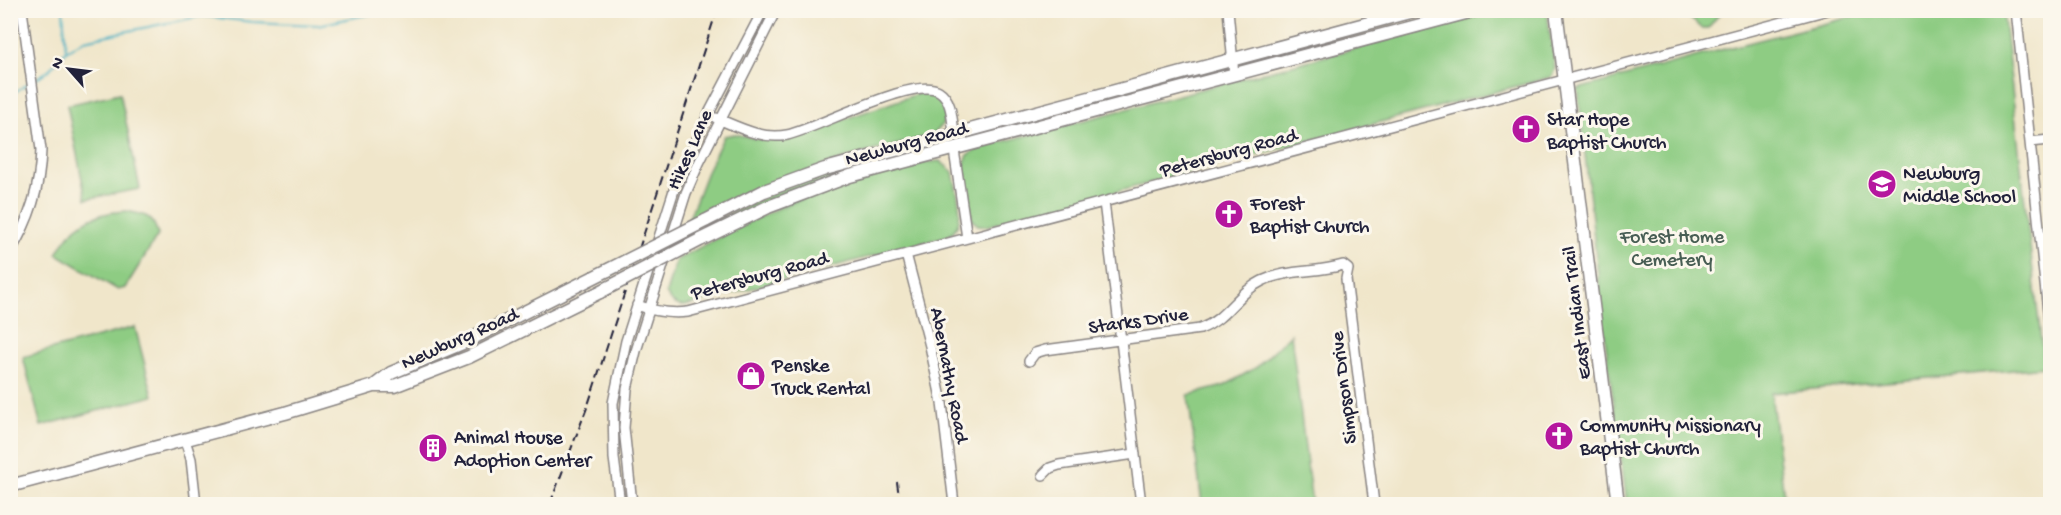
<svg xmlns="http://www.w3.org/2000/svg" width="2061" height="515" viewBox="0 0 2061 515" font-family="'Gochi Hand',sans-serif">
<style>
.green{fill:#8ecc83;stroke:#58775f;stroke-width:1.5}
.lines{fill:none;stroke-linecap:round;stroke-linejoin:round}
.stream{stroke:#43afc2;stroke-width:2}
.minor-casing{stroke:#898482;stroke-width:12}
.major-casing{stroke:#898482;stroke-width:15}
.minor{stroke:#fff;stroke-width:9}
.major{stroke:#fff;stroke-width:12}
.rail{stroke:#22223b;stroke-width:2;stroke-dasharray:9 4.5;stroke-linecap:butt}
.major-bridge-casing{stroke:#898482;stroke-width:15;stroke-linecap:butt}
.major-bridge{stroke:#fff;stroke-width:12}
.labels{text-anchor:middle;stroke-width:6;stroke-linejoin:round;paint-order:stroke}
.poi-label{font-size:20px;fill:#22223b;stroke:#fbf7ec;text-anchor:start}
.street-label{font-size:20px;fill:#22223b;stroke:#fbf7ec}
.park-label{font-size:20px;fill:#485e54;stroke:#fbf7ec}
</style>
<rect width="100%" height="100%" fill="#fbf7ec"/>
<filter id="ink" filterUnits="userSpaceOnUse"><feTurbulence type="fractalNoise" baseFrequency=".0167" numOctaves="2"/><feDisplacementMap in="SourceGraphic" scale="12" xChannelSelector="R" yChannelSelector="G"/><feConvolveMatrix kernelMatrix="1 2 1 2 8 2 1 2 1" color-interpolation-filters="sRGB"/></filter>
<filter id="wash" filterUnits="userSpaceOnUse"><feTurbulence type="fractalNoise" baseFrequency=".008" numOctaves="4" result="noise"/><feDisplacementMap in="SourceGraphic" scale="24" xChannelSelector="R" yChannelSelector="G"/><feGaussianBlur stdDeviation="1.35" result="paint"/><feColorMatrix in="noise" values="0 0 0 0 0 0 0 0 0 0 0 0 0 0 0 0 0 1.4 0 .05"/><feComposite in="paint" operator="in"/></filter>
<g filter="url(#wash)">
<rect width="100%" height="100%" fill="#f0e6ca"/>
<path class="green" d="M1878,10L2003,11L2044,367L1771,393L1785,504H1627L1604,331L1578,89L1724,49Z
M1496,11H1547L1555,69L1551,77L987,226L978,225L972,220L963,166L968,155L979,148Z
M1681,11H1722L1708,28H1702Z
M120,93L140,189L86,199L67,105Z
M920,93C948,96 955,121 930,136L849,157L748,192L688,221L708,169L724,136L735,134L762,140H784Z
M932,144L934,151L704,232L699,231L709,224L781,190L810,179Z
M940,161L953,172C956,192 969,223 948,236L685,306C675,307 670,300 666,293L676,260C713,241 751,219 791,203C835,185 882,174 928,162Z
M126,211C144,215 153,214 158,235L125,288L118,290L57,254C73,223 91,213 126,211Z
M135,327L153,396L41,426L23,357Z
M1291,334L1312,504H1202L1188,395L1224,386L1257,367Z"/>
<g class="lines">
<path class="stream" d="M66,51L84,40L202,16L252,22L318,25L390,10
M34,80L48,71L66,51L63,10
M10,95L29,83"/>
</g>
</g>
<g filter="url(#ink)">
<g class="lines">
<g class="minor-casing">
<path id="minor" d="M1228,10L1234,75
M2016,10L2050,331
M716,118C738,127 762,140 787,135C817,129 915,75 939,91C952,99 952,120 954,133
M2030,142L2050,140
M954,150L967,238
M1104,202L1141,504
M10,252C30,219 40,188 41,150L22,10
M906,254L930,346L942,403L954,504
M637,305C653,311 671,314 688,312L1828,10
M1029,361L1035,353L1045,350L1200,329C1227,319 1237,293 1262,281C1287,269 1317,273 1343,265L1348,269L1346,279L1374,504
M185,440L191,459L196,504
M1043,475L1050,468L1059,465L1135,454
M620,504L614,458L613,403L626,341L675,187L708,115L763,10
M632,504L624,428L627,389L636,351L686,193L699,163L776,10"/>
</g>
<g class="major-casing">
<path id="major" d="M1556,10L1618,504
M705,221L764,191L825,169L1417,10
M700,240L768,207L850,176L1477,10
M374,386L391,373L465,342L608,270
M10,486L285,413L374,386H394L469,357L600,292"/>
</g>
<use href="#minor" class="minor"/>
<use href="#major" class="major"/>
<path class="rail" d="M897,482L900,504
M550,504L588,405L717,10"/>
<g class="major-bridge-casing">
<path id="major-bridge" d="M608,270L705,221
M600,292L700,240"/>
</g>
<use href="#major-bridge" class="major-bridge"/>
</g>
</g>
<defs>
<g id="church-disc" transform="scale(1.5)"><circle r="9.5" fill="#b5179e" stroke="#fbf7ec"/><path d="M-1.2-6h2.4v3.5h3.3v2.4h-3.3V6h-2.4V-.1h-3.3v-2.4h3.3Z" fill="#fff"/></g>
<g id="school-disc" transform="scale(1.5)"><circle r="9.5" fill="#b5179e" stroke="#fbf7ec"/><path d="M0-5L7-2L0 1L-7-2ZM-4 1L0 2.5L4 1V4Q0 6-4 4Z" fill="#fff"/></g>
<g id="shop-disc" transform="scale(1.5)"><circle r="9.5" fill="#b5179e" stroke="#fbf7ec"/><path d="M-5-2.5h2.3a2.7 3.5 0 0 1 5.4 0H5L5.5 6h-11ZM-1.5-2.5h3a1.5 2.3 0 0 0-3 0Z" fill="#fff"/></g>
<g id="building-disc" transform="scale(1.5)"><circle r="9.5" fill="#b5179e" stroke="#fbf7ec"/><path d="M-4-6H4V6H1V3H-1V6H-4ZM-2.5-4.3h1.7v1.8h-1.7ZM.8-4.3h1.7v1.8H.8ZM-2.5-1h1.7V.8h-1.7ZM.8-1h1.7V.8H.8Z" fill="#fff"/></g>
</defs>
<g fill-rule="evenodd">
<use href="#church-disc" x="1526" y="129"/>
<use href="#school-disc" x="1882" y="184"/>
<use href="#church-disc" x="1229" y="214"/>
<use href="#shop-disc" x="751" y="376"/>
<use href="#church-disc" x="1559" y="436"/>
<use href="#building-disc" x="433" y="448"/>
</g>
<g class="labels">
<g class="poi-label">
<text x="1547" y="125">Star Hope<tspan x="1547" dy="23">Baptist Church</tspan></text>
<text x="1903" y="179">Newburg<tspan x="1903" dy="23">Middle School</tspan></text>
<text x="1250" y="209">Forest<tspan x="1250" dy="23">Baptist Church</tspan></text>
<text x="772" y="371">Penske<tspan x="772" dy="23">Truck Rental</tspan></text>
<text x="1580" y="431">Community Missionary<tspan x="1580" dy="23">Baptist Church</tspan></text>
<text x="454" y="443">Animal House<tspan x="454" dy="23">Adoption Center</tspan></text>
</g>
<g class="street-label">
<text transform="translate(906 142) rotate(-15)" y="7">Newburg Road</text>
<text transform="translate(688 149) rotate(-66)" y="7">Hikes Lane</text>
<text transform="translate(1228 151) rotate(-15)" y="7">Petersburg Road</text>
<text transform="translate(759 274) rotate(-15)" y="7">Petersburg Road</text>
<text transform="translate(1575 313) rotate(-97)" y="7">East Indian Trail</text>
<text transform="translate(1138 319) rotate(-8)" y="7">Starks Drive</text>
<text transform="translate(459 337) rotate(-24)" y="7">Newburg Road</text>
<text transform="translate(951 375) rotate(79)" y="7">Abernathy Road</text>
<text transform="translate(1342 388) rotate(-97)" y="7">Simpson Drive</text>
</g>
<g class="park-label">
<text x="1672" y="242">Forest Home<tspan x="1672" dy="23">Cemetery</tspan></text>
</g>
</g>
<rect width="2061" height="515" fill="none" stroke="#fbf7ec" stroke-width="36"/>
<g transform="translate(69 69) rotate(298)" stroke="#fbf7ec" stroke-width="4.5" paint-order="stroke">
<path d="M0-4.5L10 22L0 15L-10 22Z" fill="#22223b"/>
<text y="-9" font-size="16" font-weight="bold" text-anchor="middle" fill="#22223b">N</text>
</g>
</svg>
